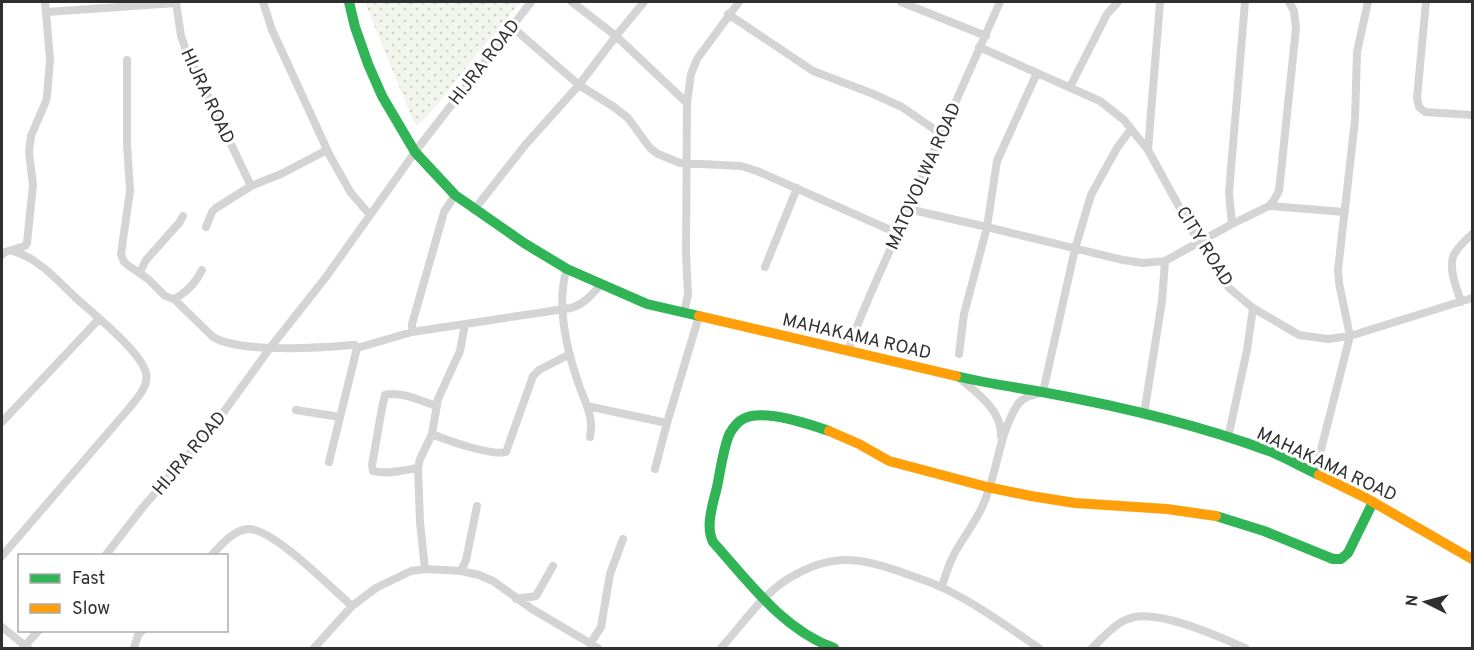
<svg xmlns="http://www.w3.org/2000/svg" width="1474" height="650" viewBox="0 0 1474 650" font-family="Overpass,sans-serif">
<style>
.grass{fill:url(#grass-dots)}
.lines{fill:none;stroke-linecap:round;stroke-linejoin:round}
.street{stroke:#d4d4d4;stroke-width:8}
.fast{stroke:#30b455;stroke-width:10}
.slow{stroke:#ff9f0a;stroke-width:10}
.labels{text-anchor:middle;stroke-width:6;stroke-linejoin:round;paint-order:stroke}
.street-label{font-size:18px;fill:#2f2f2f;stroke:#fff}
</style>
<defs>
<pattern id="grass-dots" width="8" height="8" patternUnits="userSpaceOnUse" patternTransform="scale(1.5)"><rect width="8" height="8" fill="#f1f5ec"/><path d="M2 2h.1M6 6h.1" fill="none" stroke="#cfd2cb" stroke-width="1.8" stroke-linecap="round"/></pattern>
</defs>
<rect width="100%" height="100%" fill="#fff"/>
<path class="grass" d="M365,2H520C504,23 486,43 469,64C452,84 438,108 418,125L414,123Z"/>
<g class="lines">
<path class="street" d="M176,2L181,36L186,50L251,186
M263,2L272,30L330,156L351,193L370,215
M572,2L616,36L687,103
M901,2L986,36
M1426,2L1417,98L1419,107L1425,112L1472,115
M47,12L176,3
M728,14L813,71L871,93L902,107L941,134
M511,26L579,85L614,107L628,118L650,148L658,154L680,163L741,166L757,171L897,233
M979,47L1100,101L1124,120L1148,150L1199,243L1229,288L1253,308L1299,335L1328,339L1350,336L1472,298
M127,60V144L130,191L121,254L124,262L129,266L148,279L165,296L174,299C186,293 196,282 202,270
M1070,87L1107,14L1118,2
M1148,150L1160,2
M1269,206L1345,212
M908,209L987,227L1123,260L1143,263L1165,261L1232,224L1269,206L1274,200L1279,191L1296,28L1294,11L1289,2
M474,210L526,144L579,85L616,36L644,2
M1232,224L1229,193L1245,2
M206,227L212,212L216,208L251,186L281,174L327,150
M2,255L5,252L25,246L27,243L33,185L29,152L31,136L46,101L47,96L50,59L45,2
M765,267L797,188
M567,269C556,302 566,347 577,379C581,393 590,408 591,423C592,428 590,433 590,437
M140,272L146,260L179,223L183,216
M174,299L213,337C240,353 319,348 351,345H355L357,348L412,332L571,308C584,304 592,295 601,284
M1461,302C1457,289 1449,271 1453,257C1456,248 1466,240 1472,234
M684,312L688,295L686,252L687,103L691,74L697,59L739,2
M412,332V324L444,212L455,195
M848,351L857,326L870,295L1000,2
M959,354L964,314L987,227L997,161L1037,73
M959,378C977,393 1002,410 1001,436
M587,406L667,423L699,316
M296,410L340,417
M1144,414L1162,301L1165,261
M2,422L99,319
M432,434C446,440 491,456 506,452L533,376L539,370L570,354
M1228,438L1247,350L1253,308
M329,462L357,348
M418,468C405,470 386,475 373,471L372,465L382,408L385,395C401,391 421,401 436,406
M655,469L667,423
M1315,473L1350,336L1339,283L1338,270L1355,120L1357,52L1368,2
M2,556L131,406C138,397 149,386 146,373C141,351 92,313 75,297C63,286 51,272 37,263C30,257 21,254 13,251
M105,556L143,507L215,424L270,348L326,277L415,152L531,2
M211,556C221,545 233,530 248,529C273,528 332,589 352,606
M425,569L420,522L418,468L420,459L432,434L438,399L460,351L465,324
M461,571L466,560L477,506
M942,587C946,572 951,557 960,544C968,531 977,519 983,505C998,472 998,435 1018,404C1024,396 1034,395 1043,392L1075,249L1091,195L1117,148L1131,129
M516,599L536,596L553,566
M2,627L28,648
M590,644L601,627L610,574L623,539
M23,648L39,630
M134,648L138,635L143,630
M314,648L352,606L376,588L411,571L425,569L461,571L479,575L493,581L532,609L598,648
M721,648C743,624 762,594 791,577C806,568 825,561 842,560C863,559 885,566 904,573C917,578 931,582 943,588C977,604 1008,627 1039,648
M1092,648C1103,638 1114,624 1128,619C1155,607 1220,637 1245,648"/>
<path class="fast" d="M349,2L355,27L368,64L382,96L415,152L455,195L524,243L567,269L647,304L699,316
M956,376C985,383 1014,387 1042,392C1119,406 1196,424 1269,451C1286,458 1302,467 1319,475
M829,431C809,424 762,408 743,419C737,422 733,428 730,433C724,444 720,473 717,487C713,504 705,526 713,542C748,581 783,630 834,648
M1216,516L1264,531L1333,559H1341L1348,553L1373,502"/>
<path class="slow" d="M699,316L956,376
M829,431L859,444L889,461L987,487L1031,496L1075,503L1167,509L1216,516
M1319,475L1366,498L1472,559"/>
</g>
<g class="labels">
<g class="street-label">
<text transform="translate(484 62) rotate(-52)" y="6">HIJRA ROAD</text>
<text transform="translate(208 96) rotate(65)" y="6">HIJRA ROAD</text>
<text transform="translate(923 176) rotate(-66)" y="6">MATOVOLWA ROAD</text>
<text transform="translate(1205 246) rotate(58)" y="6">CITY ROAD</text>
<text transform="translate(857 336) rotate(13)" y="6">MAHAKAMA ROAD</text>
<text transform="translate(189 453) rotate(-50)" y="6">HIJRA ROAD</text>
<text transform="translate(1327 464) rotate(25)" y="6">MAHAKAMA ROAD</text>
</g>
</g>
<rect width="1474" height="650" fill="none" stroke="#2f2f2f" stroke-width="6"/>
<rect x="18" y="554" width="210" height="78" fill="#ffffff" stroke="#acacac" stroke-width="1.5"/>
<rect x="30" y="574" width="30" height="9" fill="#30b455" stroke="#acacac" stroke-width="1.5"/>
<text x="72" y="584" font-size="18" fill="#2f2f2f">Fast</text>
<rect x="30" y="604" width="30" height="9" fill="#ff9f0a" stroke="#acacac" stroke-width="1.5"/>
<text x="72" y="614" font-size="18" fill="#2f2f2f">Slow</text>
<g transform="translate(1426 602) rotate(276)" stroke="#ffffff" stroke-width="4.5" paint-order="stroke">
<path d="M0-4.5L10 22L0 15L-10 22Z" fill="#2f2f2f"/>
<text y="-9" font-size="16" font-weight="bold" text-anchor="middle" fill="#2f2f2f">N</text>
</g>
</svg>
